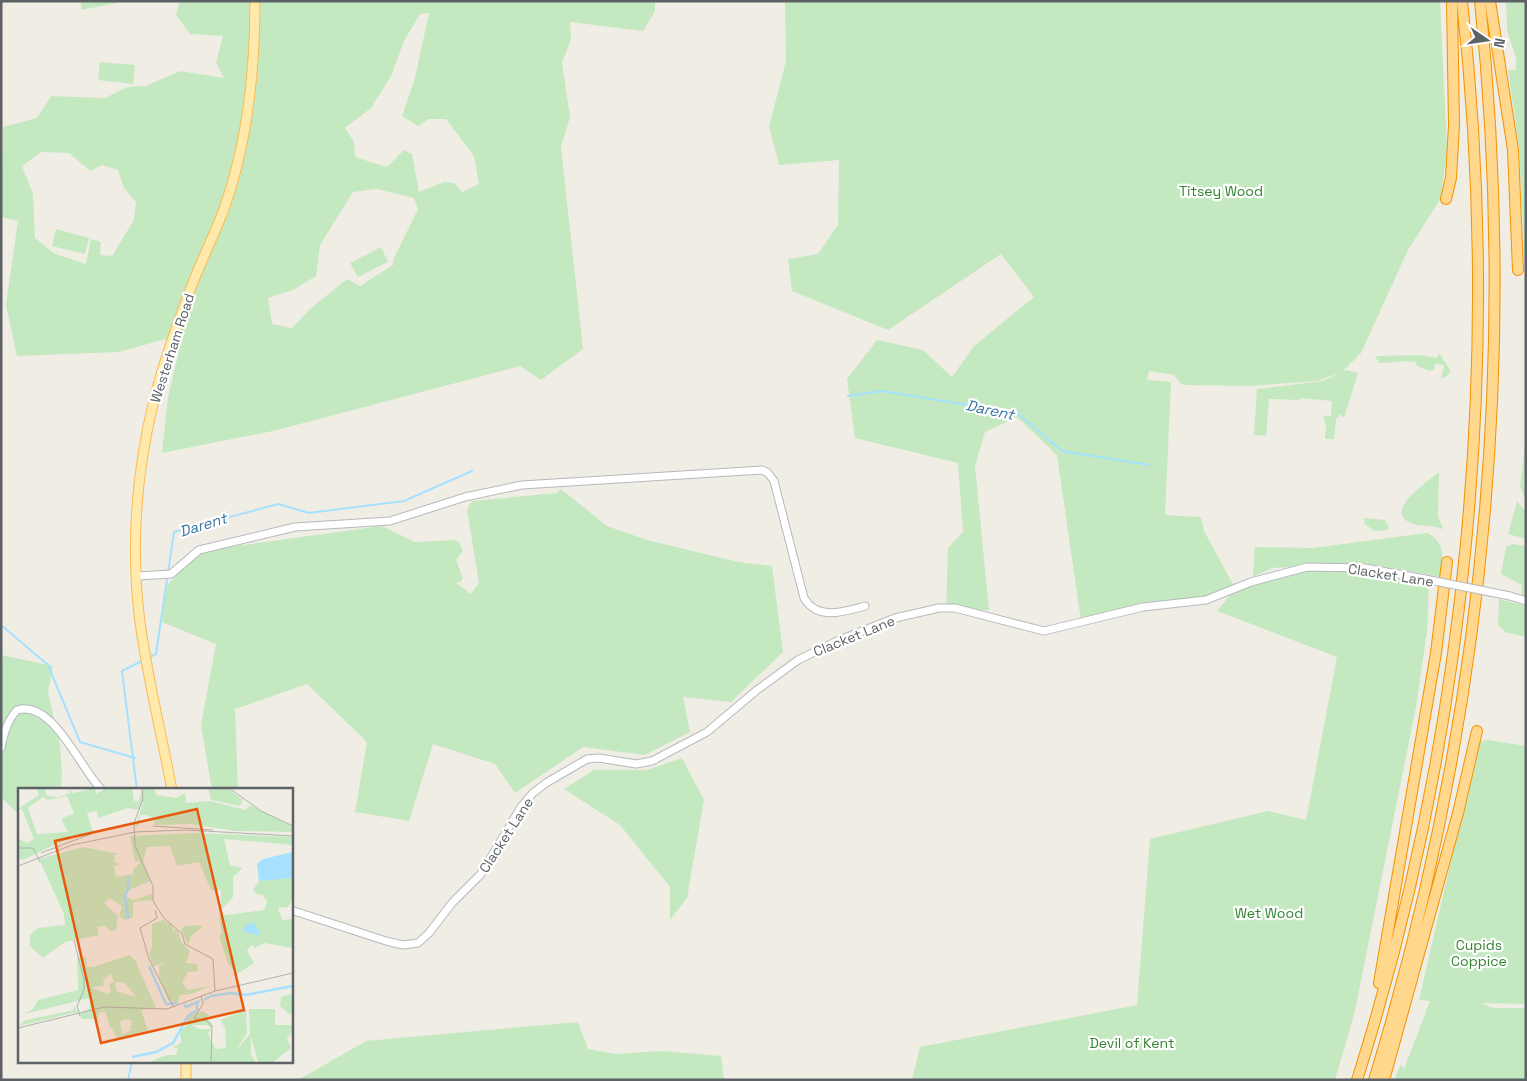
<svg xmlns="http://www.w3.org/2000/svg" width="1527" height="1081" viewBox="0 0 1527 1081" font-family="'Space Grotesk',sans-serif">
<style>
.green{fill:#c4e9c0;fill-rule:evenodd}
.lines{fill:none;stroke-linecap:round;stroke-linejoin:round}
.stream{stroke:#a6e1ff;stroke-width:2}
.minor-casing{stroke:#b6b9bd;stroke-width:9}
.major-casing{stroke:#f9bb55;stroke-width:11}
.highway-casing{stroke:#f59100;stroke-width:12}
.minor{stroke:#fff;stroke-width:7}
.major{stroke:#ffe9ab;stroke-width:9}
.highway{stroke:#ffd78d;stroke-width:10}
.minor-bridge-casing{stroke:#b6b9bd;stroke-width:9;stroke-linecap:butt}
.minor-bridge{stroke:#fff;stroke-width:7}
.labels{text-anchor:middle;stroke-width:4.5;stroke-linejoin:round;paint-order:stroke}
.park-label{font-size:14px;fill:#338330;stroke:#fff}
.street-label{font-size:14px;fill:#5d6267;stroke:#fff}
.water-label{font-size:15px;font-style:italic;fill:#3777a5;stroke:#fff}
.inset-river{fill:none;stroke:#a6e1ff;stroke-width:2.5}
.inset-road{fill:none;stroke:#b1b1af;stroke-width:1}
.view{fill:#e8590c;fill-opacity:0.15;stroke:#e8590c;stroke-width:2.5}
.inset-edge{fill:none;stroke:#5d6267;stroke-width:2.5}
</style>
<rect width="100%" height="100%" fill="#f0ede5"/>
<path class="green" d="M80,1H115L116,3L82,10Z
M180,1H655V11L643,31L570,22L571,40L562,63L570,117L561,147L583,349L541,380L520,366L273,431L162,453L168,397L179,351L169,338L119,352L17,356L6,305L18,221L1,217L3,127L37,118L51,96L105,98L127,87L146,86L180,71L224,78L216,62L223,36L190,34L176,15ZM429,13L415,78L402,116L418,126L429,119H446L474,156L479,184L462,192L454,183L444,182L419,192L412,154L404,150L387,167L355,157L354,142L345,128L371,108L391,76L405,39L420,14ZM41,152L69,153L90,171L102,165L118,170L124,188L136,202L134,220L112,256L100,255L101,242L91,239L86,264L55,254L35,238L33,194L22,166ZM377,189L414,198L418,209L393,260V265L360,286L347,279L310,309L292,328L272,324L268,298L293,290L316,276L320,245L353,192Z
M785,1H1440L1447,148L1441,198L1408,250L1361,353L1342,372L1317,381L1249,386L1188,385L1181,384L1174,375L1149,371L1147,380L1171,382L1165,515L1201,517L1204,531L1235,588L1289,571L1346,567L1425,579L1429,586L1427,631L1416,707L1354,1015L1335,1080H912L920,1047L1137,1005L1150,839L1268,811L1306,820L1337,657L1217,611L1234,590L1221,596L1081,621L1057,455L1017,417L985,432L975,466L989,610L946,611L948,548L963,532L958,463L855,438L847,379L877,340L923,350L952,377L974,346L1034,297L1001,254L888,330L792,291L788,259L818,254L838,225L839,160L779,165L769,127L786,61Z
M1506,1H1526V288L1519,147L1508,70H1516V58L1507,30Z
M100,62L135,65L133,84L98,80Z
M56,229L89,238L85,254L52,246Z
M381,247L388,262L358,277L350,263Z
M1439,353L1451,371L1447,376L1441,379L1444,365L1435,364L1434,370L1429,371L1417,366L1416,362C1403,360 1392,363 1379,363L1375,356L1421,355L1437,358Z
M1346,370L1358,373L1344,418L1341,414L1336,419L1334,439H1325L1326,424L1323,416H1331L1332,401L1300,398V400L1269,399L1266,436L1254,435L1257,389L1323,381Z
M1526,437V501L1520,487Z
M1439,472L1438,516L1443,528L1442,529C1430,524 1420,527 1411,523C1382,511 1429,481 1439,472Z
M561,489L607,526L647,540L738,562L772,566L783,652L731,702L683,697L690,732L645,755L583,747L515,793L495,764L433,744L409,821L355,812L367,742L307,684L235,709L238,790H212L201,725L216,644L162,622L165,587L200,551L382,526L415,542L454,540L459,542L463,551L456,560L463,578L460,582L456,583L471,594L479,583L467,510L472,501L557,493Z
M1517,501L1526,512V539L1508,534Z
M1365,518L1385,520L1389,527L1388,530L1374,531L1364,523Z
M1427,533C1446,542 1443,559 1442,577L1363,563L1272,568L1253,577L1255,547L1313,548Z
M1513,544L1526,546V597L1521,594L1522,585L1501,574L1506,547Z
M1499,599L1526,606V637L1505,632L1498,625Z
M1,655L53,666L48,693L60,744L62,778L60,790H19V815L1,797Z
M1488,740L1526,746V1004L1481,1003L1493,1008H1526V1080H1394L1401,1064L1404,1069L1430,1001L1419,1000L1477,747L1481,741Z
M682,758L704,800L687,898L670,920V887L620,825L564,789L594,770H647Z
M578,1022L588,1049L616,1054L661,1051L721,1056L724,1080H298L366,1041Z"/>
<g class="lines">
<path class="stream" d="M848,396L882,391L1017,413L1062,451L1149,465
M1,625L48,665L80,742L135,758
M148,658L156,654L174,532L278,504L309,513L404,501L472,471
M137,790L122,671L142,661
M128,1080L132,1062"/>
<g class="minor-casing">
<path id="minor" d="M137,576L171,574L199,550L295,527L390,521L465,497L522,485L762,470L768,473L774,481L804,598C818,621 843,612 865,606
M1510,596L1526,601
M1,748C4,733 7,721 17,710C53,699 80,769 102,790
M291,910L386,941L403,945L418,943L429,933L452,903L481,874L521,807L533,793L546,783L587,759L599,758L636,764L652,761L707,732L757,690L798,660L837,641L895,618L939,608H955L1044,631L1143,607L1206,600L1251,582L1307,567L1365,568L1425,579"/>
</g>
<g class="major-casing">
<path id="major" d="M172,790C161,731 146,673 139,614C131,543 137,469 154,400C164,359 179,319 194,280C203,257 215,233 224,209C248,142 255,72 255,1
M186,1080V1062"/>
</g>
<g class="highway-casing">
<path id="highway" d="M1490,1L1513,150L1518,270
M1446,199L1451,178L1454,125L1452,1
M1379,983L1436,653L1447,562
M1357,1080C1467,733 1502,362 1462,1
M1374,1080C1482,727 1518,368 1480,1
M1384,1080L1458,813L1477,731"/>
</g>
<use href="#minor" class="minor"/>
<use href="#major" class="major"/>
<use href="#highway" class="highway"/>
<g class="minor-bridge-casing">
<path id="minor-bridge" d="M1425,579L1510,596"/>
</g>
<use href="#minor-bridge" class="minor-bridge"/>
</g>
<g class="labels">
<g class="park-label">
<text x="1221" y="196">Titsey Wood</text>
<text x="1269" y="918">Wet Wood</text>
<text x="1479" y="950">Cupids<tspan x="1479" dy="16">Coppice</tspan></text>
<text x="1132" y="1048">Devil of Kent</text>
</g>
<g class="street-label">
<text transform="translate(172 348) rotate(-72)" y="5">Westerham Road</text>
<text transform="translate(1391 575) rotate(9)" y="5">Clacket Lane</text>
<text transform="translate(854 636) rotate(-22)" y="5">Clacket Lane</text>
<text transform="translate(506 835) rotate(-57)" y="5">Clacket Lane</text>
</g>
<g class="water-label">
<text transform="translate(990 410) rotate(12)" y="5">Darent</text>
<text transform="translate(203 525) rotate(-17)" y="5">Darent</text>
</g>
</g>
<g transform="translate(18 788)">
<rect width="275" height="275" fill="#f0ede5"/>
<path d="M19,0H26L29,8L41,9L52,5L51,0L55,5L77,0L78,6L88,0H114L116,13H121L124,0L125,11L121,22L110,20L80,30L79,23L69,25L75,44L45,53L5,72L0,70V50L8,55L16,51L4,21H0L21,7ZM49,8L56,25L43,31L50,44L19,46L10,20L25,9L29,12ZM125,0H136L138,7L158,10L167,5L168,15L192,13L227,22L232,17L275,39V44L217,43L172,36L137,37L135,30L128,27H122L121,37L117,39L125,15ZM190,0H209L225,12L222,18L193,12ZM176,45L275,49V57L206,51L212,77L225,80L215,89V109L203,122V102H193L181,74L159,78L152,58L129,59L125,75L132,93L111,102L107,108L115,112L134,106L135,112L115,114V129L107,132L101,129L104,118L91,110L86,115L100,128L98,142L93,143L87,138L79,139L81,147L47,154L25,170L12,158V147L20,140L47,137L46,126L21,71L65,59L101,66L96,67L97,75L103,76L96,78L98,92V89L115,86V81L123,74L117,73L112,48ZM275,89V110L270,119L260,120L264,132L275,131V160L247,155L236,160L234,156L229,163L236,175L219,186L210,175L201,148L204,145L201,128L246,122L249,114L245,107L238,106L235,102L241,93ZM145,132L154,137L155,143L159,142L164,155L172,163L168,175L179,176L180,183L170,184L164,194L170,202L193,198L173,206L162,207L160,215L150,212L141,189V178L147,175L135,178L131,166L134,159V136ZM181,137L184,139L173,148L170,157L163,142L167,138ZM112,167L117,172L138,220L123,222L130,242L100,251L91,236L88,240L91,235L87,223L81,225L80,231H64L62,226L72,220L71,210L7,226L15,221L20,212L60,202L59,169H68L69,179H75ZM93,186L96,194L91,196L93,203L90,206L72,199L86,198L85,192ZM97,194L107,195L118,209L98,203ZM108,231L114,233L112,241H115L104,247L102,234ZM275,206V226H271L262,218L263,209ZM56,216L59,224L0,238L8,232L56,222ZM231,221H257V237H275V244L269,250L273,260L254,275L240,274L233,248V266L238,275H130L148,267H158L160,261L155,259L163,255L162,244L170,235L169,228L184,223L191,227L188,230L194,235V241L189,237H173L181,241H193L190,246L198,261L208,260L207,240L202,232L228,222L229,245L217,263L232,246Z" fill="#c4e9c0" fill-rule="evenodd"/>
<path d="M275,64V90L241,93L239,76L245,71ZM235,135L241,143L242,148L225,143L229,136Z" fill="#a6e1ff"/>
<path class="inset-river" d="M110,89V101L107,108L110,131M131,178L148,216L160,215M186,212L193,208L213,205L227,207L275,198M166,216L168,219L182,213M114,269L138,264L155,255L170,228L179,222V214"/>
<path class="inset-road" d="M124,0L125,11L116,35L117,58L135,98V113L146,130L164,146L167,156L195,171L197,203M211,0L243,23L275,38M135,38L195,42M0,60H15L22,74M23,65L73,46M0,78L54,57L117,44L168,42L275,48M137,122L139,130L122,140L131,171L155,218M56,152L66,192V202L59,218L62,228M183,208L185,216L176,230L189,233L194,238L193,275M0,240L86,219L149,221L197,203L275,185"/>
<path class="view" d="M179,21L226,222L83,255L37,53Z"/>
<rect width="275" height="275" class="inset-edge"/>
</g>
<rect width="1527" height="1081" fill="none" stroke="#5d6267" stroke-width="5"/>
<g transform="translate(1487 40) rotate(103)" stroke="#ffffff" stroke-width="4" paint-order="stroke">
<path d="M0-4L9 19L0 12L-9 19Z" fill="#5d6267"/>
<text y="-8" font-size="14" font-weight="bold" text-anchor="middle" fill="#5d6267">N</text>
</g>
</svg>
